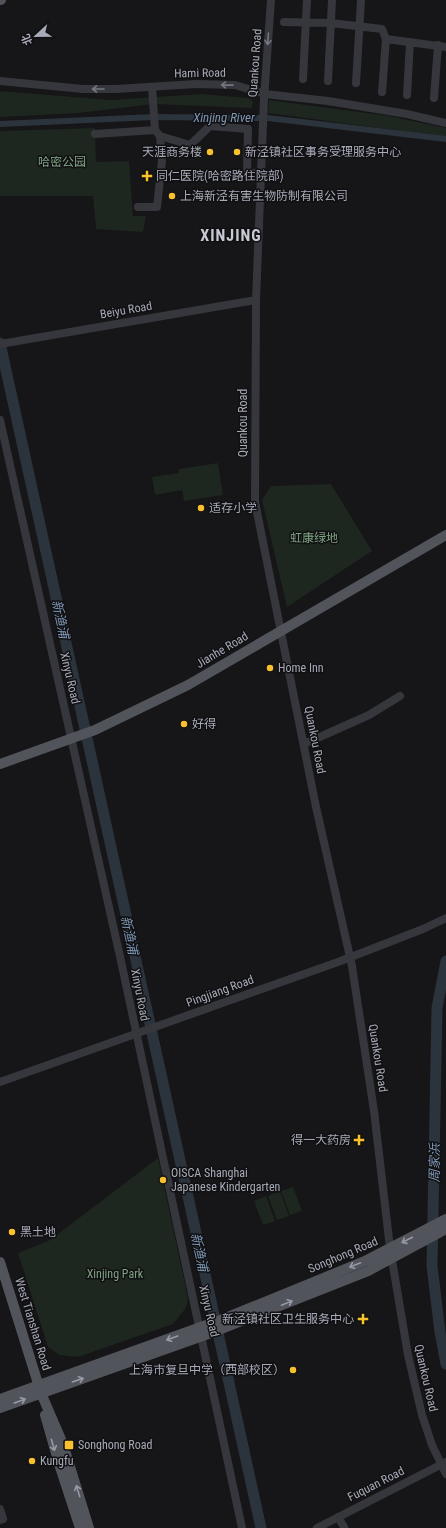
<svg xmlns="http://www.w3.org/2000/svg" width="446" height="1528" viewBox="0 0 446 1528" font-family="'Roboto Condensed','Noto Sans SC',sans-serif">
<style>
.green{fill:#1d261f}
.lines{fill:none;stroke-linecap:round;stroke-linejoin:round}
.canal{stroke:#2b333c;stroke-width:6}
.river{stroke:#2b333c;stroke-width:11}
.minor{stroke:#36373d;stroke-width:8}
.major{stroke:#52545c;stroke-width:10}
.oneway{stroke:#747781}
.oneway2{stroke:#969aa6}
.poi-dot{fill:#f8c12d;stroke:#111012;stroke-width:1.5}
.labels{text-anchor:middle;stroke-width:3;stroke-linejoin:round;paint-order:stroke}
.street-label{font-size:12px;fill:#a7abb8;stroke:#111012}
.poi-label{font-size:12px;fill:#a7abb8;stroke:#111012;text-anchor:start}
.park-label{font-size:12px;fill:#7da482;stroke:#111012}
.water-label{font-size:13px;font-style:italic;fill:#7d97b4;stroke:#111012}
.district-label{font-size:16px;font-weight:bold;letter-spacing:1px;fill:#c8cad4;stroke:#111012}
</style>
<rect width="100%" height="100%" fill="#161517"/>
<path class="green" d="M0,91L111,100L201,94L249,98L253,102L252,108L154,104L79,113L0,117Z
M269,100L389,116L446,128V137L268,113Z
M95,128L96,162L129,161L133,216H146L143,232L96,229L93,196H0V131Z
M218,463L223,495L184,501L182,490L155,495L152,477L179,473V469Z
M331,484L372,551L287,607L262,500L271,486Z
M158,1158L188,1298L186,1308L173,1324L78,1357L59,1355L48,1347L18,1253L50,1240Z
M293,1187L302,1211L290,1215L281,1191Z
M280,1191L289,1216L277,1220L268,1196Z
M266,1196L275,1221L263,1225L254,1201Z"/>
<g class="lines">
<path class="canal" d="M0,124L154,117L268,118L446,139"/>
<path class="river" d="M0,343L261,1528
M446,961L437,1008L432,1266L440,1332L446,1364"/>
<path class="minor" d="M271,0L264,99L256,300L255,502L316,807L352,966L374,1111L390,1248L408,1355L422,1415L432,1445L446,1474
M284,22L331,23L382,29L386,39L446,47
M303,79L307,0
M0,81L83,89H116L196,84L235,85L265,94L328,101L407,114L446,123
M328,81L332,0
M356,83L361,0
M382,92L386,39
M407,95L410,42
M434,98L438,45
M95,134L155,130
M160,136L190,145L210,126L248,129L247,172L261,174
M138,207H157L162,161L160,136L155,130L152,87
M0,344L256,300
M0,420L121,961L242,1528
M304,744L369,715L400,696
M0,1082L338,962L423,929L446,918
M0,1509L3,1519L0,1520
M338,1517L344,1527
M317,1528L446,1462"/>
<path class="major" d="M0,0H1
M0,764L95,730L188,685L446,535
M0,1262L41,1393L63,1444L89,1528
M0,1399L223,1319L365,1261L446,1219
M0,1408L211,1333L368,1271L446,1229
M45,1415L59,1464L80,1528"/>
</g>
<defs><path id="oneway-shaft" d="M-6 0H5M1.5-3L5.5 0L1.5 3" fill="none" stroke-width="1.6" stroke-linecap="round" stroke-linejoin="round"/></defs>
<g class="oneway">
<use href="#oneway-shaft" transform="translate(268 39) rotate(94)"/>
<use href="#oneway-shaft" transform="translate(227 85) rotate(-179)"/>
<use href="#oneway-shaft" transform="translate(98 89) rotate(-180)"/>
</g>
<g class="oneway2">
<use href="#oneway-shaft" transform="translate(407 1240) rotate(153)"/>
<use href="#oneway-shaft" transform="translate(355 1265) rotate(158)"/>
<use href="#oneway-shaft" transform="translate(287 1303) rotate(-22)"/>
<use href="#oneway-shaft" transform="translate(172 1338) rotate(160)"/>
<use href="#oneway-shaft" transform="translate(78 1380) rotate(-19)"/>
<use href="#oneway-shaft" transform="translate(20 1401) rotate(-20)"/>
<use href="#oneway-shaft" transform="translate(53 1445) rotate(74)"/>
<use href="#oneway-shaft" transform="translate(78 1491) rotate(-107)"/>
</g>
<g class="poi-dot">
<circle cx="210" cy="152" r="4"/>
<circle cx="237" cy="152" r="4"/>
<path d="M145 170h4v4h4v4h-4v4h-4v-4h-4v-4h4z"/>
<circle cx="172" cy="196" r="4"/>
<circle cx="201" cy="508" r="4"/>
<circle cx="270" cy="668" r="4"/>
<circle cx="184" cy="724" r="4"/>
<path d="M357 1134h4v4h4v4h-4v4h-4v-4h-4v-4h4z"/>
<circle cx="163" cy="1180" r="4"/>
<circle cx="12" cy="1232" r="4"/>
<path d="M361 1313h4v4h4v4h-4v4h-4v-4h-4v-4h4z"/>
<circle cx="293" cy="1370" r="4"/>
<rect x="64" y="1440" width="10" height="10" rx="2"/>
<circle cx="32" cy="1461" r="4"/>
</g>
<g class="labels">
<g class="street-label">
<text transform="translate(255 63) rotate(-86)" y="4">Quankou Road</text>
<text transform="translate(200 73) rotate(-1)" y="4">Hami Road</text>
<text transform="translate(126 310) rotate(-10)" y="4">Beiyu Road</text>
<text transform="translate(243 423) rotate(-90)" y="4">Quankou Road</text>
<text transform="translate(222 650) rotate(-31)" y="4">Jianhe Road</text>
<text transform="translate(70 678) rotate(77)" y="4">Xinyu Road</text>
<text transform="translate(315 740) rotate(79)" y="4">Quankou Road</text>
<text transform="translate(220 991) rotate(-20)" y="4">Pingjiang Road</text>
<text transform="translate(140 995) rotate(79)" y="4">Xinyu Road</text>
<text transform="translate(378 1058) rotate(81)" y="4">Quankou Road</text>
<text transform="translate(343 1255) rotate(-23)" y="4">Songhong Road</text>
<text transform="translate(209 1311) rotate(77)" y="4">Xinyu Road</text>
<text transform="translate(33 1324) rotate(73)" y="4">West Tianshan Road</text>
<text transform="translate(426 1378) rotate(77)" y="4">Quankou Road</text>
<text transform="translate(376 1484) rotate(-27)" y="4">Fuquan Road</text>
</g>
<g class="poi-label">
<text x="202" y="156" text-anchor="end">天涯商务楼</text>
<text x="245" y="156">新泾镇社区事务受理服务中心</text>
<text x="156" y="180">同仁医院(哈密路住院部)</text>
<text x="180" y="200">上海新泾有害生物防制有限公司</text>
<text x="209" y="512">适存小学</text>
<text x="278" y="672">Home Inn</text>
<text x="192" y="728">好得</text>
<text x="351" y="1144" text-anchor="end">得一大药房</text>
<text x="171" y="1177">OISCA Shanghai<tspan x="171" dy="14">Japanese Kindergarten</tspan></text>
<text x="20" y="1236">黑土地</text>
<text x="354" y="1323" text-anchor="end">新泾镇社区卫生服务中心</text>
<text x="285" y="1374" text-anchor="end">上海市复旦中学（西部校区）</text>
<text x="78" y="1449">Songhong Road</text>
<text x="40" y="1465">Kungfu</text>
</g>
<g class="park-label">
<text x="62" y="166">哈密公园</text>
<text x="314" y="542">虹康绿地</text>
<text x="115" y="1278">Xinjing Park</text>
</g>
<g class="water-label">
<text x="224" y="122">Xinjing River</text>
<text transform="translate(61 619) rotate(78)" y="5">新渔浦</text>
<text transform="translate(130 935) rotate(78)" y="5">新渔浦</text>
<text transform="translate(434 1163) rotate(-89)" y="5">周家浜</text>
<text transform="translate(200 1252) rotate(78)" y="5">新渔浦</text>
</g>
<g class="district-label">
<text x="231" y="241">XINJING</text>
</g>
</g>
<g transform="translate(36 36) rotate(248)" stroke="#111012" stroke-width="3" paint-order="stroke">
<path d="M0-3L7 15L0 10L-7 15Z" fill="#a7abb8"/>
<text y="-6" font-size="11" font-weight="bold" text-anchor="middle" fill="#a7abb8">北</text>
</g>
</svg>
